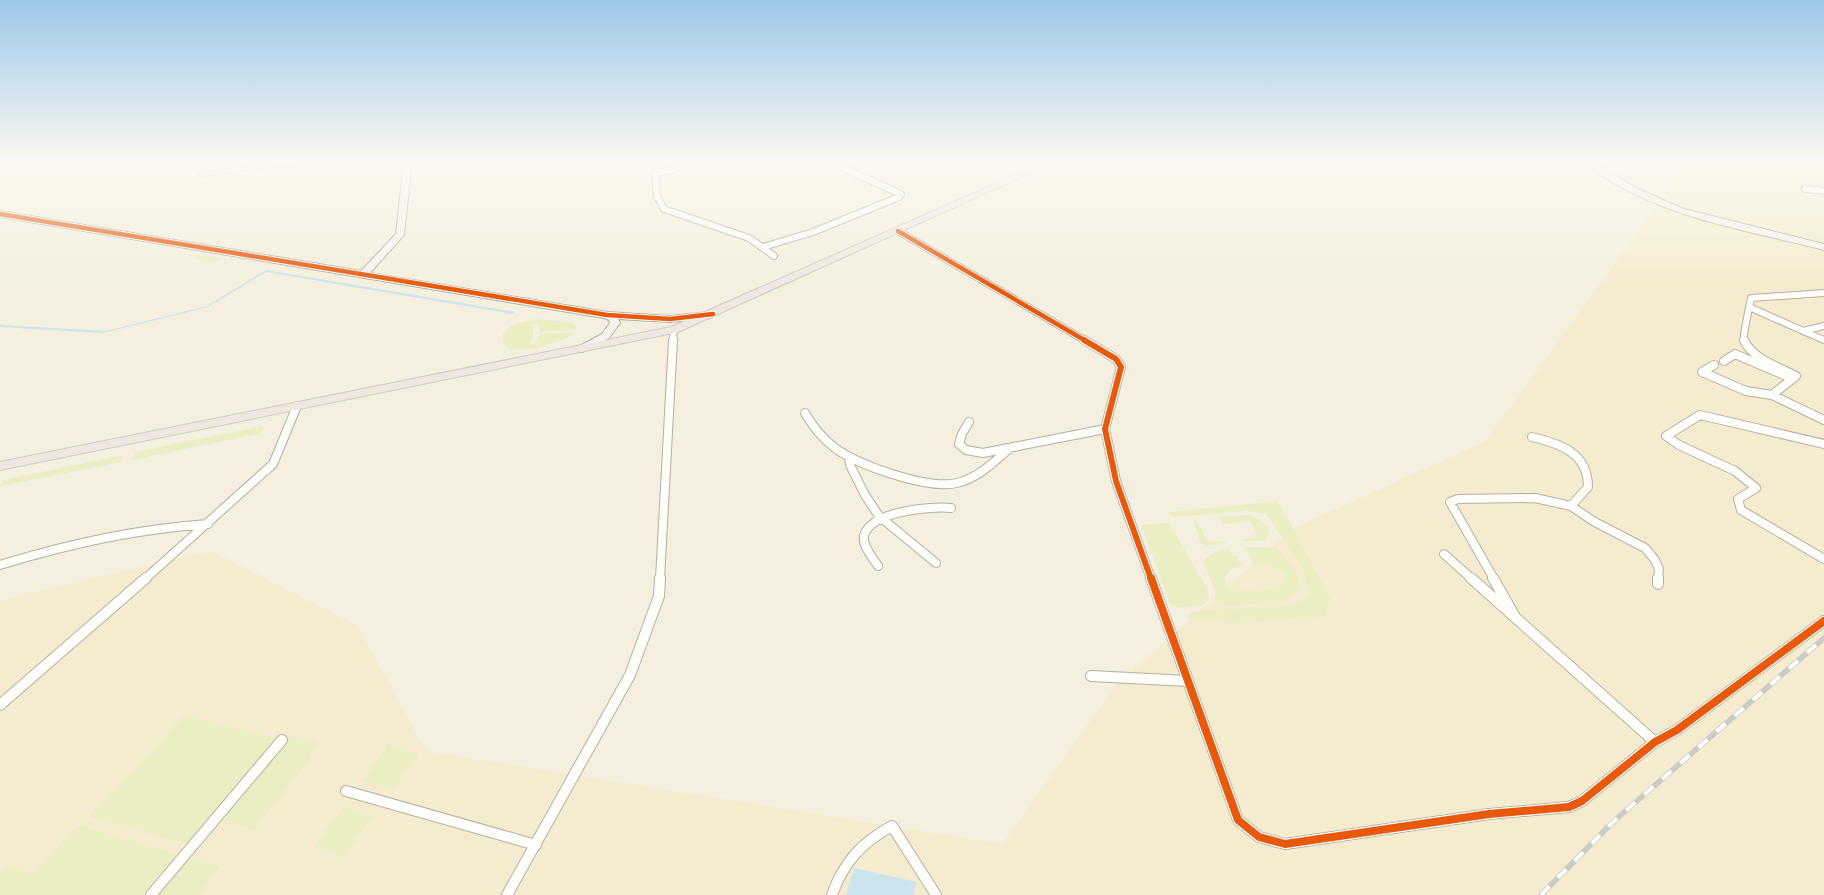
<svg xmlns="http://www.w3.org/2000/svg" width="1824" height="895" viewBox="0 0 1824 895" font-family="Karla,sans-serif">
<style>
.built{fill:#f5eccf}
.green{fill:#eaeec2}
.water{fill:#cbe4ed}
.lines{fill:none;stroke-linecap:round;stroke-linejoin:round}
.street-far2-casing{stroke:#b4b0a3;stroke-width:8}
.street-far1-casing{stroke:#b4b0a3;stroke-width:10}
.street-casing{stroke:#b4b0a3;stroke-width:12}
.secondary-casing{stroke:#b4b0a3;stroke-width:2}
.primary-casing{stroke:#cdcbc2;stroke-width:2}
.street-far2{stroke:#fdfdfa;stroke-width:6}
.street-far1{stroke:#fdfdfa;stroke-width:8}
.street{stroke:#fdfdfa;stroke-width:10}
.secondary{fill:#f7f2ee;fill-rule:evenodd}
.primary{fill:#f0e7e2;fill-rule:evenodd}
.rail-casing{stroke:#cccac5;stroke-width:5.5}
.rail{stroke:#fff;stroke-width:4;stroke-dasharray:12;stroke-linecap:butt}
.cycleway-far2-casing{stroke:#fff;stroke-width:6}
.cycleway-far1-casing{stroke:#fff;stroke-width:8}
.cycleway-casing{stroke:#fff;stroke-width:10}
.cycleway-far2{stroke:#e8590c;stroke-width:4.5}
.cycleway-far1{stroke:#e8590c;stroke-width:6}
.cycleway{stroke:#e8590c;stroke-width:8}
</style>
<rect width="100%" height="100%" fill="#f4efde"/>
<path class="built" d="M1696,162H1824V895H0V600L211,551L357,625L426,751L1002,844L1116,685L1292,529L1486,441L1668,190Z"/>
<path class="green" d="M198,254L222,258L215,263L191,258Z
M536,319L574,323L578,329L540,332L539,323L533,324V336L529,344H535L539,335L542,334L577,332C566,341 517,357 506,346C503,343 503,338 503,334L512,325Z
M264,426L262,433L132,460L135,452Z
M124,455L121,462L0,486L4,480Z
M1278,501L1331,599L1326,607L1327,616L1226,624L1223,619L1195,621L1188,619V615L1192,612L1287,605C1297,603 1304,600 1309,591L1303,568L1266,514L1248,511L1171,517L1170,512Z
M1246,515C1255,516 1267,523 1270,532L1265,541H1245L1244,539L1258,537L1250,521L1222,524L1219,517Z
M1196,519L1208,542L1225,541L1226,543L1206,546L1201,544L1194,520Z
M1169,523L1207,588L1209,599L1202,606L1175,607L1170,603L1141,525Z
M1245,547L1276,548C1285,556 1311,583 1295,595C1281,605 1234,605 1216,606L1215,590L1203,562C1209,553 1218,550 1229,549L1233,556H1237L1242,566L1230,570L1225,576L1226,583C1230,587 1234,590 1240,591C1249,593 1277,589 1283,583L1284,575C1276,565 1266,563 1254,565Z
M185,715L278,738L189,844L90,817V814Z
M292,735L318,743L307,755L312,757L254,830L219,819Z
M388,746L419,753L393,790L362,781Z
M343,808L373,816L344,856L313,847Z
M78,825L178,855L144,895H0V873L6,867L32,873Z
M188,857L220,867L199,895H155Z"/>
<path class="water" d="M266,270L515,312L513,314L266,272L208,307L103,333L0,327V325L106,331L207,306Z
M854,868L917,882L913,895H846Z"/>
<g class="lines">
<g class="street-far2-casing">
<path id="street-far2" d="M674,162L676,167L673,170L655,173L657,196L664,209L749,238L774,256
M1805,189L1824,191
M898,231L1086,341
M763,247L813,232L899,197L901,194L830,162
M1824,293L1751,298L1749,307L1824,340
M1803,331L1824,326
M673,341L674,330
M1744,341V334L1749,307"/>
</g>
<g class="street-far1-casing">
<path id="street-far1" d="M1084,340L1116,359L1121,367L1105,429L1116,481L1151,579
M1744,340C1752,359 1779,367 1796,376L1772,395L1824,420
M1724,361L1735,354L1786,376
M1714,365L1702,372L1746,391L1772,395
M805,413C813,427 822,438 835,448C858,465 928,490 957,483C978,478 994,462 1010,448
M969,422L962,434L959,444L966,450L983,453L1105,429
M1532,437C1561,444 1588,453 1588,487L1571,506
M1824,444L1700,415L1666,436L1679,445L1735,471L1756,488L1738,499L1741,510L1824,559
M849,458L850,465L865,495L879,516L936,563
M1444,554L1472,579
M0,565C68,544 136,529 208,524
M878,566C873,558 862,546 864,536C870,511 931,506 951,508
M145,579L273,464L297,406
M660,579L673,340
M1494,579L1450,502L1458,499L1535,498L1571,506L1593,521L1645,548L1655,560L1659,569L1658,579"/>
</g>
<g class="street-casing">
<path id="street" d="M1151,578L1238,820L1259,837L1285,844L1489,814L1569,807L1582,801L1655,742L1677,730L1824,621
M1471,578L1655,742
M1493,578L1515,617
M1658,584V578
M1091,676L1188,681
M0,705L146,578
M346,791L536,845
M151,895L282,740
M507,895L630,675L659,596L660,578
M832,895C843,863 862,842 892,826L936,895"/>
</g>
<g class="secondary-casing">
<path id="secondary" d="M0,162H5L0,164Z
M283,162H307L303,164L202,176L198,174L202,172Z
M404,162H412L404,235L370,273L607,312L670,316L710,312L715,315L710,318L670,322L618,319L620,323L609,338L582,352L578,351L577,349L578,347L602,334L610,323L609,320L604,318L0,217V211L361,271L396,234Z
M1585,162H1594L1636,188L1684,209L1824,244V250C1754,232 1673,219 1612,182C1603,176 1592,170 1585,162Z"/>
</g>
<g class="primary-casing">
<path id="primary" d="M1044,162H1055L678,332L0,470V462L671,327Z"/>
</g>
<use href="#street-far2" class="street-far2"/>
<use href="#street-far1" class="street-far1"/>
<use href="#street" class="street"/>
<use href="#secondary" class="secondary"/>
<use href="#primary" class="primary"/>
<g class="rail-casing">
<path id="rail" d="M1541,895L1614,821L1824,638"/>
</g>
<use href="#rail" class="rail"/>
<g class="cycleway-far2-casing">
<path id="cycleway-far2" d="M0,214L607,315L670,319L713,314
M898,231L1086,341"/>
</g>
<g class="cycleway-far1-casing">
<path id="cycleway-far1" d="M1084,340L1116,359L1121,367L1105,429L1116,481L1151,579"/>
</g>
<g class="cycleway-casing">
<path id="cycleway" d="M1151,578L1238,820L1259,837L1285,844L1489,814L1569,807L1582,801L1655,742L1677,730L1824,621"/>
</g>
<use href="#cycleway-far2" class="cycleway-far2"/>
<use href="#cycleway-far1" class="cycleway-far1"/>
<use href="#cycleway" class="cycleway"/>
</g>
<linearGradient id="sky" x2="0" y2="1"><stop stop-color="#9cc7ea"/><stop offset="0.56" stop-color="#faf8f0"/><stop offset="1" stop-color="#faf8f0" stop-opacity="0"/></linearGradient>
<rect width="1824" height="287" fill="url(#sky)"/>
</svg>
